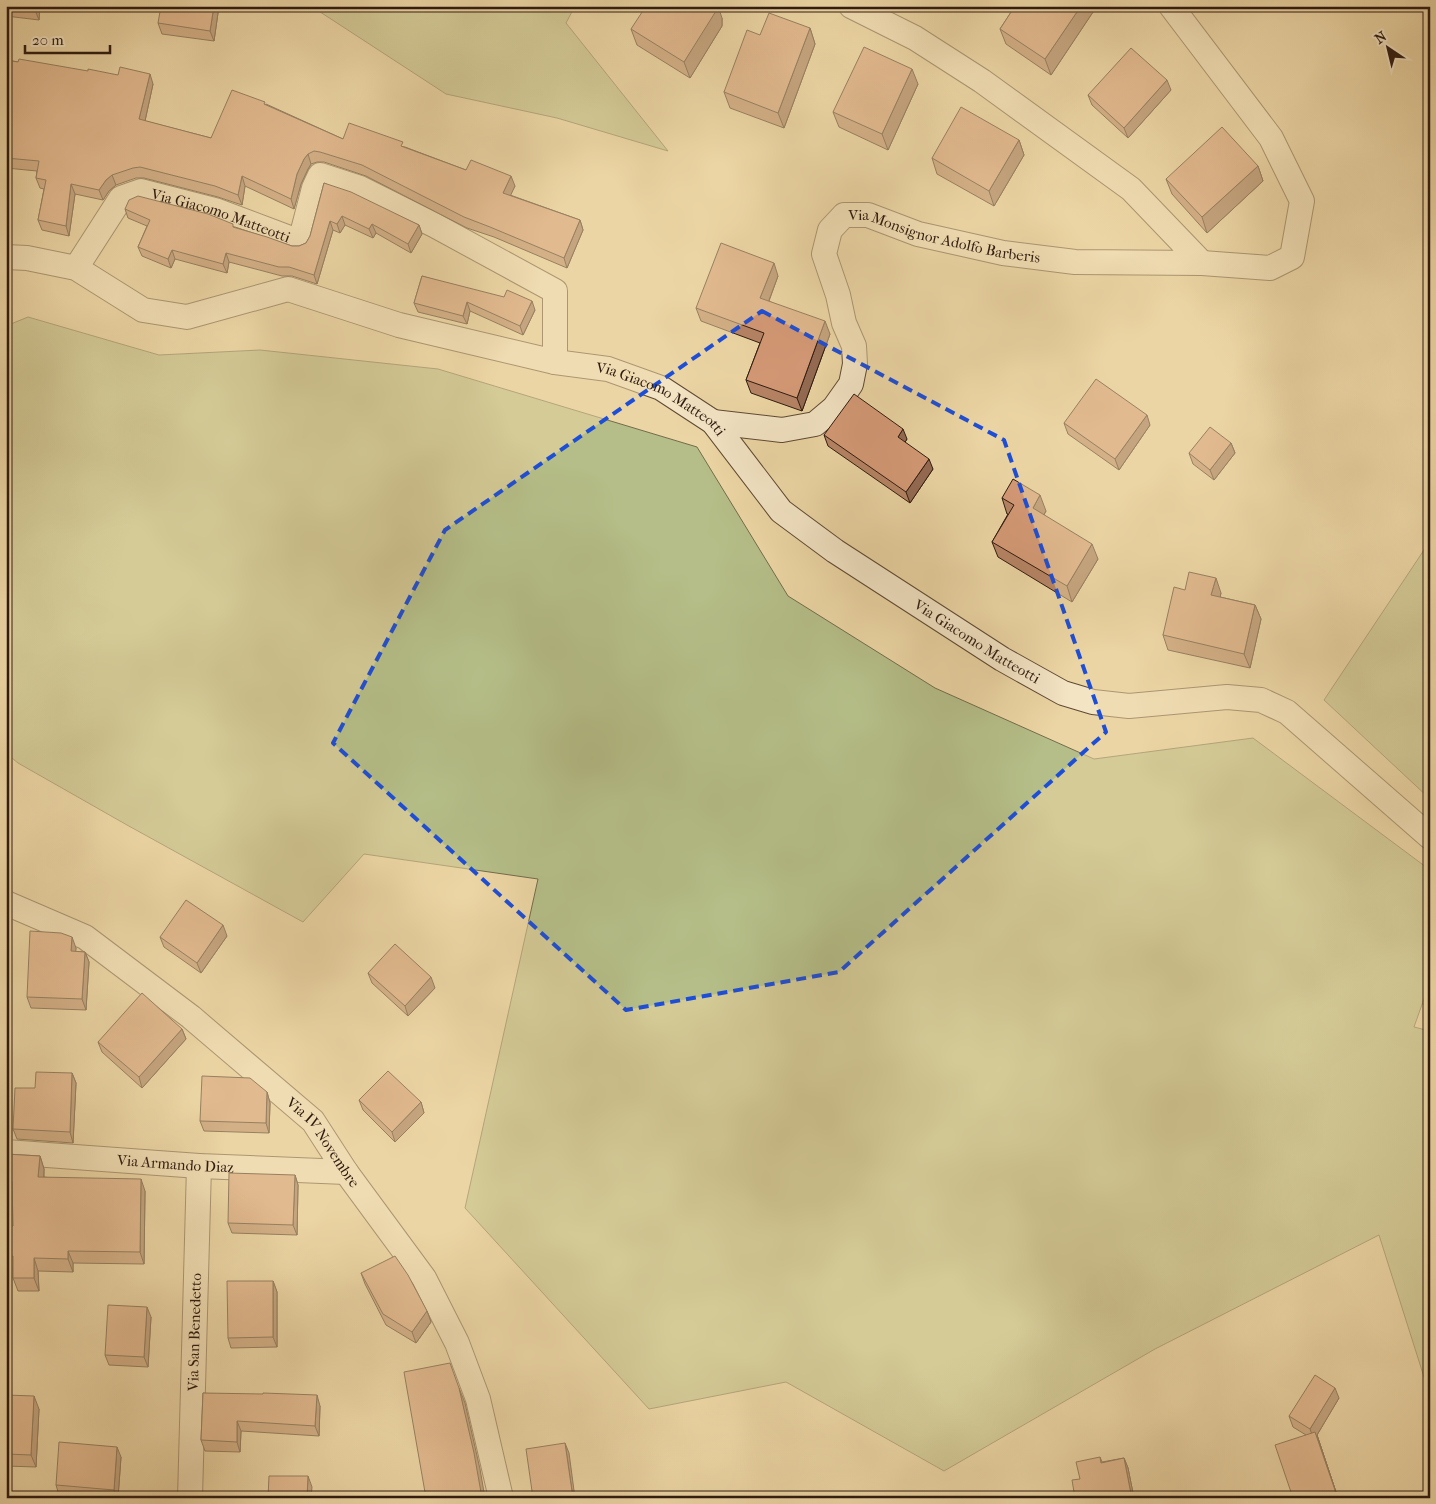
<svg xmlns="http://www.w3.org/2000/svg" width="1436" height="1504" viewBox="0 0 1436 1504" font-family="'IM FELL French Canon',serif">
<style>
.green{fill:#b5be88;stroke:#726c4c}
.lines{fill:none;stroke-linecap:round;stroke-linejoin:round}
.minor-casing{stroke:#5e4a35;stroke-width:26}
.minor{stroke:#f3e4c4;stroke-width:24}
.wall{fill:#b68465;stroke:#2e1b10}
.shaded-wall{fill:#946b53;stroke:#2e1b10}
.building{fill:#d49976;stroke:#2e1b10}
.marked{fill:none;stroke:#1d4ed8;stroke-width:4;stroke-dasharray:10 6;stroke-linejoin:round}
.labels{text-anchor:middle;stroke-width:4;stroke-linejoin:round;paint-order:stroke}
.street-label{font-size:15px;fill:#2e1b10;stroke:#f3e4c4}
</style>
<rect width="100%" height="100%" fill="#ecd5a4"/>
<filter id="stains"><feTurbulence type="fractalNoise" baseFrequency=".004" numOctaves="4"/><feColorMatrix values="0 0 0 0 .2 0 0 0 0 .09 0 0 0 0 .02 0 0 0 .5 -.17"/></filter>
<radialGradient id="worn" r=".72"><stop offset=".6" stop-color="#630" stop-opacity="0"/><stop offset="1" stop-color="#630" stop-opacity=".3"/></radialGradient>
<path class="green" d="M311,6H575L566,23L668,151L557,118L446,94Z
M28,317L159,355L260,350L438,369L697,447L788,596L935,688L1094,759L1253,738L1430,870V982L1414,1027L1430,1031V1396L1379,1235L1155,1349L944,1471L786,1382L649,1409L465,1208L538,879L364,854L303,922L127,825L18,763L6,753V326Z
M1430,541V799L1324,700Z"/>
<g class="lines">
<g class="minor-casing">
<g id="minor">
<path d="M1171,6L1271,138L1302,201L1292,257L1270,268L1202,263"/>
<path id="s1" d="M6,257L27,258L76,268L143,310L187,317L288,289L399,325L555,362L608,369L661,388L713,422L781,511L835,551L1002,659L1063,693L1093,702L1129,706L1227,697L1261,700L1287,712L1430,837"/>
<path id="s2" d="M76,268L121,198L141,191L215,210L300,242L314,188L320,175L360,188L434,225L555,291V362"/>
<path id="s3" d="M713,422L782,430L815,424L834,408L851,384L855,364L854,346L844,323L838,295L824,254L830,230L844,215H868L918,234L1003,253L1075,262L1202,263L1131,189L982,81L915,38L851,6"/>
<path id="s4" d="M6,903L85,937L191,1017L313,1121L346,1172L424,1278L457,1343L478,1399L501,1498"/>
<path id="s5" d="M6,1152L199,1166L346,1172"/>
<path id="s6" d="M190,1498L199,1166"/>
</g>
</g>
<use href="#minor" class="minor"/>
</g>
<path class="wall" d="M6,6H40L39,20L6,16Z
M219,6L214,41L162,34L158,23Z
M1015,6H1097L1051,75L1006,44L1000,29Z
M722,18V26L690,78L637,45L631,29Z
M810,28L815,44L784,128L730,108L724,92L760,35Z
M6,60L153,84L145,121L211,138L266,104L343,139L405,147L466,170L515,186L510,195L580,220L583,230L567,268L494,237L467,228L366,176L324,162H317L311,164L308,169L301,184L294,209L245,186L242,205L218,197L144,178H136L116,185L109,191L103,200L75,194L69,236L42,230L38,220L44,189L40,188L36,178L37,171L6,168Z
M918,84L888,150L839,127L833,112Z
M1171,90L1128,138L1092,105L1088,95Z
M1019,140L1024,155L994,206L937,174L932,158Z
M1258,166L1263,181L1207,233L1172,194L1166,179Z
M324,183L419,225L422,234L411,253L376,233L373,238L345,225L340,233L333,230L317,284L292,276H282L229,262L227,273L175,259L171,268L142,256L138,247L147,226L128,218L125,209L235,227L292,246H299L306,243L310,236Z
M422,276L535,310L523,335L470,311L467,324L418,312L414,303Z
M778,276L769,301L830,334L802,411L751,393L746,380L760,343L701,321L696,308Z
M1064,423L1150,425L1119,470L1068,434Z
M824,435L907,439L905,442L933,469L910,503L828,446Z
M1231,443L1235,453L1214,480L1193,464L1189,453Z
M1002,498L1046,511L1044,515L1098,559L1072,602L998,557L992,542L1008,514H1007Z
M1185,590L1221,593L1220,597L1255,605L1261,619L1250,668L1168,650L1163,635Z
M227,936L201,973L164,947L160,937Z
M76,948L75,952H85L89,962L86,1010L31,1008L27,997Z
M368,973L435,988L408,1016L372,983Z
M1430,994V1019L1424,1004Z
M182,1029L186,1039L142,1088L102,1052L98,1042Z
M72,1073L76,1083L73,1143L17,1139L13,1129L35,1088Z
M267,1092L270,1103L269,1133L204,1131L200,1121Z
M359,1100L421,1102L424,1113L395,1142L363,1110Z
M6,1154L40,1156L44,1169V1177L145,1191L144,1264L73,1263V1272L38,1271L39,1291H18L13,1278V1268H6V1226H13V1193H6Z
M295,1175L298,1185L297,1235L232,1233L228,1223Z
M361,1273L427,1311L431,1322L416,1343L386,1325L365,1284Z
M273,1281L277,1292V1347L231,1348L228,1338Z
M151,1317L148,1367L109,1365L105,1355Z
M203,1393L320,1406L319,1436L241,1431L240,1452L205,1451L201,1440Z
M6,1395L39,1409L36,1467L6,1466Z
M1339,1398L1317,1435L1338,1498H1293L1306,1435L1293,1427L1289,1416Z
M121,1457L118,1498H91L59,1495L56,1485Z
M1100,1457L1102,1462L1124,1458L1128,1468L1134,1498H1075L1080,1479Z"/>
<path class="shaded-wall" d="M36,6H40L39,20L35,10Z
M214,6H219L214,41L210,31Z
M716,6H718L722,18V26L690,78L684,62Z
M1081,6H1097L1051,75L1045,59Z
M810,28L815,44L784,128L778,113Z
M912,69L918,84L888,150L882,134Z
M150,74L153,84L143,130L139,119Z
M1167,80L1171,90L1128,138L1124,128Z
M1019,140L1024,155L994,206L989,191Z
M308,154L311,164L308,169L301,184L294,209L291,199L297,174L304,159Z
M1258,166L1263,181L1207,233L1202,217Z
M112,175L116,185L109,191L103,200L99,190L106,180Z
M242,176L245,186L242,205L238,195Z
M511,176L515,186L507,203L503,193Z
M71,184L75,194L69,236L66,226Z
M342,216L345,225L340,233L337,224Z
M580,220L583,230L567,268L564,258Z
M330,221L333,230L317,284L314,275Z
M372,224L376,233L373,238L369,229Z
M419,225L422,234L411,253L408,244Z
M172,250L175,259L171,268L168,259Z
M226,253L229,262L227,273L223,264Z
M774,263L778,276L765,311L760,298Z
M532,301L535,310L523,335L520,326Z
M467,302L470,311L467,324L463,316Z
M825,321L830,334L802,411L797,398Z
M1147,415L1150,425L1119,470L1115,459Z
M903,429L907,439L902,447L898,437Z
M1231,443L1235,453L1214,480L1210,470Z
M929,459L933,469L910,503L906,492Z
M1040,495L1046,511L1038,524L1033,508Z
M1092,544L1098,559L1072,602L1067,586Z
M1216,578L1221,593L1217,609L1211,595Z
M1255,605L1261,619L1250,668L1244,654Z
M223,925L227,936L201,973L197,963Z
M72,937L76,948L75,962L71,951Z
M85,952L89,962L86,1010L82,999Z
M431,977L435,988L408,1016L405,1006Z
M182,1029L186,1039L142,1088L139,1077Z
M72,1073L76,1083L73,1143L70,1132Z
M267,1092L270,1103L269,1133L266,1123Z
M421,1102L424,1113L395,1142L392,1132Z
M40,1156L44,1169L43,1190L38,1177Z
M295,1175L298,1185L297,1235L293,1225Z
M141,1179L145,1191L144,1264L140,1252Z
M68,1251L73,1263V1272L68,1259Z
M34,1258L38,1271L39,1291L34,1278Z
M273,1281L277,1292V1347L273,1337Z
M147,1307L151,1317L148,1367L144,1357Z
M427,1311L431,1322L416,1343L412,1332Z
M459,1388L465,1403L480,1469L485,1498H482Z
M1335,1388L1339,1398L1317,1435L1338,1498L1317,1435L1314,1440L1310,1429Z
M317,1395L320,1406L319,1436L315,1426Z
M34,1396L39,1409L36,1467L31,1455Z
M237,1421L241,1431L240,1452L237,1442Z
M565,1443L569,1453L575,1498H573Z
M117,1447L121,1457L118,1498H117L114,1490Z
M1124,1458L1128,1468L1134,1498H1133L1131,1494Z
M308,1476L312,1487L311,1498H307Z"/>
<path class="building" d="M6,6H36L35,10L6,7Z
M161,6H214L210,31L158,23Z
M646,6H716V11L684,62L631,29Z
M1015,6H1081L1045,59L1000,29Z
M769,13L810,28L778,113L724,92L747,30L760,35Z
M864,47L912,69L882,134L833,112Z
M1131,48L1167,80L1124,128L1088,95Z
M19,59L88,71V69L118,75L120,67L150,74L139,119L211,138L232,90L265,102L264,104L343,139L349,123L403,142L401,146L466,170L471,160L511,176L503,193L580,220L564,258L490,227L464,217L362,165L320,152L314,151L308,154L304,159L297,174L291,199L242,176L238,195L215,186L140,167L133,168L112,175L106,180L99,190L71,184L66,226L38,220L46,180L36,178L39,161L6,158V60L18,62Z
M961,107L1019,140L989,191L932,158Z
M1222,127L1258,166L1202,217L1166,179Z
M324,183L351,192L419,225L408,244L372,224L369,229L342,216L337,224L330,221L314,275L289,267H279L226,253L223,264L172,250L168,259L138,247L150,220L125,209L129,200L138,196L208,214L233,224V227L267,237L292,246H299L306,243L310,236Z
M721,243L774,263L760,298L825,321L797,398L746,380L764,333L696,308Z
M422,276L504,297L507,290L532,301L520,326L467,302L463,316L414,303Z
M1096,379L1147,415L1115,459L1064,423Z
M854,394L903,429L898,437L929,459L906,492L824,435Z
M1210,427L1231,443L1210,470L1189,453Z
M1013,479L1040,495L1033,508L1092,544L1067,586L992,542L1014,505L1002,498Z
M1189,572L1216,578L1211,595L1255,605L1244,654L1163,635L1174,587L1185,590Z
M186,900L223,925L197,963L160,937Z
M30,931L61,933L72,937L71,951L85,952L82,999L27,997Z
M395,944L431,977L405,1006L368,973Z
M142,993L182,1029L139,1077L98,1042Z
M1430,994V1006L1424,1004Z
M388,1071L421,1102L392,1132L359,1100Z
M36,1072L72,1073L70,1132L13,1129L15,1088H35Z
M202,1076L250,1078L267,1092L266,1123L200,1121Z
M6,1154L40,1156L38,1177L141,1179L140,1252L68,1251V1259L34,1258V1278H13V1256H6V1226H13L12,1181L6,1180Z
M229,1173L295,1175L293,1225L228,1223Z
M395,1256L408,1275L427,1311L412,1332L383,1314L361,1273Z
M227,1281H273V1337L228,1338Z
M108,1305L147,1307L144,1357L105,1355Z
M450,1363L459,1388L474,1453L482,1498H426L404,1372Z
M1315,1375L1335,1388L1310,1429L1289,1416Z
M203,1393L263,1394V1393L317,1395L315,1426L237,1421V1442L201,1440Z
M6,1395L34,1396L31,1455L6,1454Z
M1315,1432L1337,1496L1330,1498H1293L1275,1445Z
M59,1442L117,1447L114,1490L56,1485Z
M565,1443L573,1498H533L526,1449Z
M1100,1457L1101,1463L1124,1458L1131,1494L1123,1496L1124,1498H1075L1072,1480L1080,1479L1076,1462Z
M269,1476H308L307,1498H268Z"/>
<path d="M0 0H1436V1504H0ZM762,311L1004,440L1106,732L839,972L626,1010L333,743L445,530Z" fill="#ecd5a4" fill-opacity=".55" fill-rule="evenodd"/>
<path class="marked" d="M762,311L1004,440L1106,732L839,972L626,1010L333,743L445,530Z"/>
<g class="labels">
<g class="street-label">
<text dy="5" stroke="none"><textPath href="#s2" startOffset="188">Via Giacomo Matteotti</textPath></text>
<text dy="5" stroke="none"><textPath href="#s3" startOffset="441">Via Monsignor Adolfo Barberis</textPath></text>
<text dy="5" stroke="none"><textPath href="#s1" startOffset="691">Via Giacomo Matteotti</textPath></text>
<text dy="5" stroke="none"><textPath href="#s1" startOffset="1096">Via Giacomo Matteotti</textPath></text>
<text dy="5" stroke="none"><textPath href="#s4" startOffset="402">Via IV Novembre</textPath></text>
<text dy="5" stroke="none"><textPath href="#s5" startOffset="170">Via Armando Diaz</textPath></text>
<text dy="5" stroke="none"><textPath href="#s6" startOffset="166">Via San Benedetto</textPath></text>
</g>
</g>
<rect width="1436" height="1504" fill="none" stroke="#ecd5a4" stroke-width="25"/>
<rect x="8" y="8" width="1421" height="1489" fill="none" stroke="#2e1b10" stroke-width="2.5"/>
<rect x="12" y="12" width="1411" height="1479" fill="none" stroke="#2e1b10"/>
<g transform="translate(1388 48) rotate(325)" stroke="#f3e4c4" stroke-width="4" paint-order="stroke">
<path d="M0-4L9 19L0 12L-9 19Z" fill="#2e1b10"/>
<text y="-8" font-size="14" font-weight="bold" text-anchor="middle" fill="#2e1b10">N</text>
</g>
<path d="M25 45v8h85v-8" fill="none" stroke="#2e1b10" stroke-width="2.5"/>
<text x="32" y="45" font-size="15" fill="#2e1b10" stroke="#f3e4c4" stroke-width="4" paint-order="stroke">20 m</text>
<rect width="100%" height="100%" filter="url(#stains)"/>
<rect width="100%" height="100%" fill="url(#worn)"/>
</svg>
